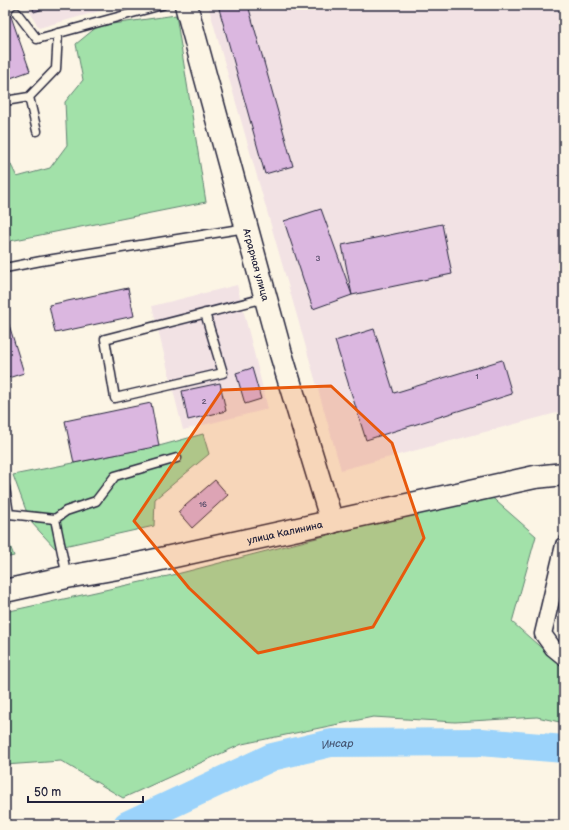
<svg xmlns="http://www.w3.org/2000/svg" width="569" height="830" viewBox="0 0 569 830" font-family="'Balsamiq Sans',sans-serif">
<style>
.built{fill:#f2e2e4}
.green{fill:#a2e1a9;stroke:#628272}
.lines{fill:none;stroke-linecap:round;stroke-linejoin:round}
.river{stroke:#9bd3fb;stroke-width:28}
.building{fill:#dbb7e0;stroke:#22223b}
.lane-casing{stroke:#22223b;stroke-width:11}
.street-casing{stroke:#22223b;stroke-width:19}
.secondary-casing{stroke:#22223b;stroke-width:25}
.lane{stroke:#fcf5e5;stroke-width:8}
.street{stroke:#fcf5e5;stroke-width:16}
.secondary{stroke:#fcf5e5;stroke-width:22}
.marked{fill:#e8590c;fill-opacity:0.2;stroke:#e8590c;stroke-width:3;stroke-linejoin:round}
.labels{text-anchor:middle;stroke-width:3.5;stroke-linejoin:round;paint-order:stroke}
.number-label{font-size:8px;fill:#504764}
.street-label{font-size:10px;fill:#22223b;stroke:#fcf5e5}
.water-label{font-size:11px;font-style:italic;fill:#465775;stroke:#fcf5e5}
</style>
<rect width="100%" height="100%" fill="#fcf5e5"/>
<filter id="ink" filterUnits="userSpaceOnUse"><feTurbulence type="fractalNoise" baseFrequency=".025" numOctaves="2"/><feDisplacementMap in="SourceGraphic" scale="8" xChannelSelector="R" yChannelSelector="G"/><feConvolveMatrix kernelMatrix="1 2 1 2 8 2 1 2 1" color-interpolation-filters="sRGB"/></filter>
<g filter="url(#ink)">
<path class="built" d="M26,5H121L39,28Z
M208,5H564V411L341,470Z
M237,285L268,409L183,430L152,306Z"/>
<path class="green" d="M176,15L206,202L5,242V153L17,177L50,168L67,145L65,102L83,80L76,44L98,26Z
M203,434L209,454L155,499L154,526L55,548L30,521L13,475L159,446Z
M488,494L536,536L512,622L564,668V723L537,717L455,722L373,717L242,744L123,798L61,761L5,765V612L177,574Z
M5,533L14,556L5,558Z"/>
<g class="lines">
<path class="river" id="s1" d="M127,825L272,757L331,743L481,742L564,749"/>
</g>
<path class="building" d="M5,5H7L30,71L5,80Z
M32,5H56L34,12Z
M218,5H248L293,166L265,174Z
M321,209L352,295L313,309L284,221Z
M442,224L452,274L352,295L342,245Z
M128,288L134,316L55,333L49,305Z
M5,312L24,373L5,379Z
M374,329L394,393L502,360L512,394L366,440L335,341Z
M252,368L261,399L245,404L236,373Z
M220,383L226,411L188,420L182,391Z
M151,403L159,446L74,463L65,421Z
M215,480L228,495L192,528L178,512Z"/>
<g class="lines">
<g class="lane-casing">
<path id="lane" d="M17,13L37,39L162,5
M29,97L37,131
M5,101L29,97L56,69L58,33
M5,268L41,261L246,228
M205,313L223,373L115,398L105,339L265,298
M5,487L9,514L55,519L67,577
M55,519L66,511L96,501L115,476L177,458"/>
</g>
<g class="street-casing">
<path id="street" d="M564,545L543,634L553,648L564,657"/>
</g>
<g class="secondary-casing">
<g id="secondary">
<path id="s2" d="M186,5L281,354L332,522"/>
<path id="s3" d="M5,591L67,577L129,566L535,477L564,474"/>
</g>
</g>
<use href="#lane" class="lane"/>
<use href="#street" class="street"/>
<use href="#secondary" class="secondary"/>
</g>
</g>
<path class="marked" d="M331,386L392,443L424,538L373,627L258,653L189,588L134,521L222,390Z"/>
<g class="labels">
<g class="number-label">
<text x="318" y="261">3</text>
<text x="477" y="379">1</text>
<text x="204" y="404">2</text>
<text x="203" y="507">16</text>
</g>
<g class="street-label">
<text dy="4" stroke="none"><textPath href="#s2" startOffset="269">Аграрная улица</textPath></text>
<text dy="4" stroke="none"><textPath href="#s3" startOffset="286">улица Калинина</textPath></text>
</g>
<g class="water-label">
<text dy="4" stroke="none"><textPath href="#s1" startOffset="227">Инсар</textPath></text>
</g>
</g>
<rect width="569" height="830" fill="none" stroke="#fcf5e5" stroke-width="20"/>
<rect x="10" y="10" width="549" height="810" fill="none" stroke="#22223b" stroke-width="1.5" filter="url(#ink)"/>
<path d="M28 796v6h115v-6" fill="none" stroke="#22223b" stroke-width="2"/>
<text x="34" y="796" font-size="12" fill="#22223b" stroke="#fcf5e5" stroke-width="3" paint-order="stroke">50 m</text>
</svg>
